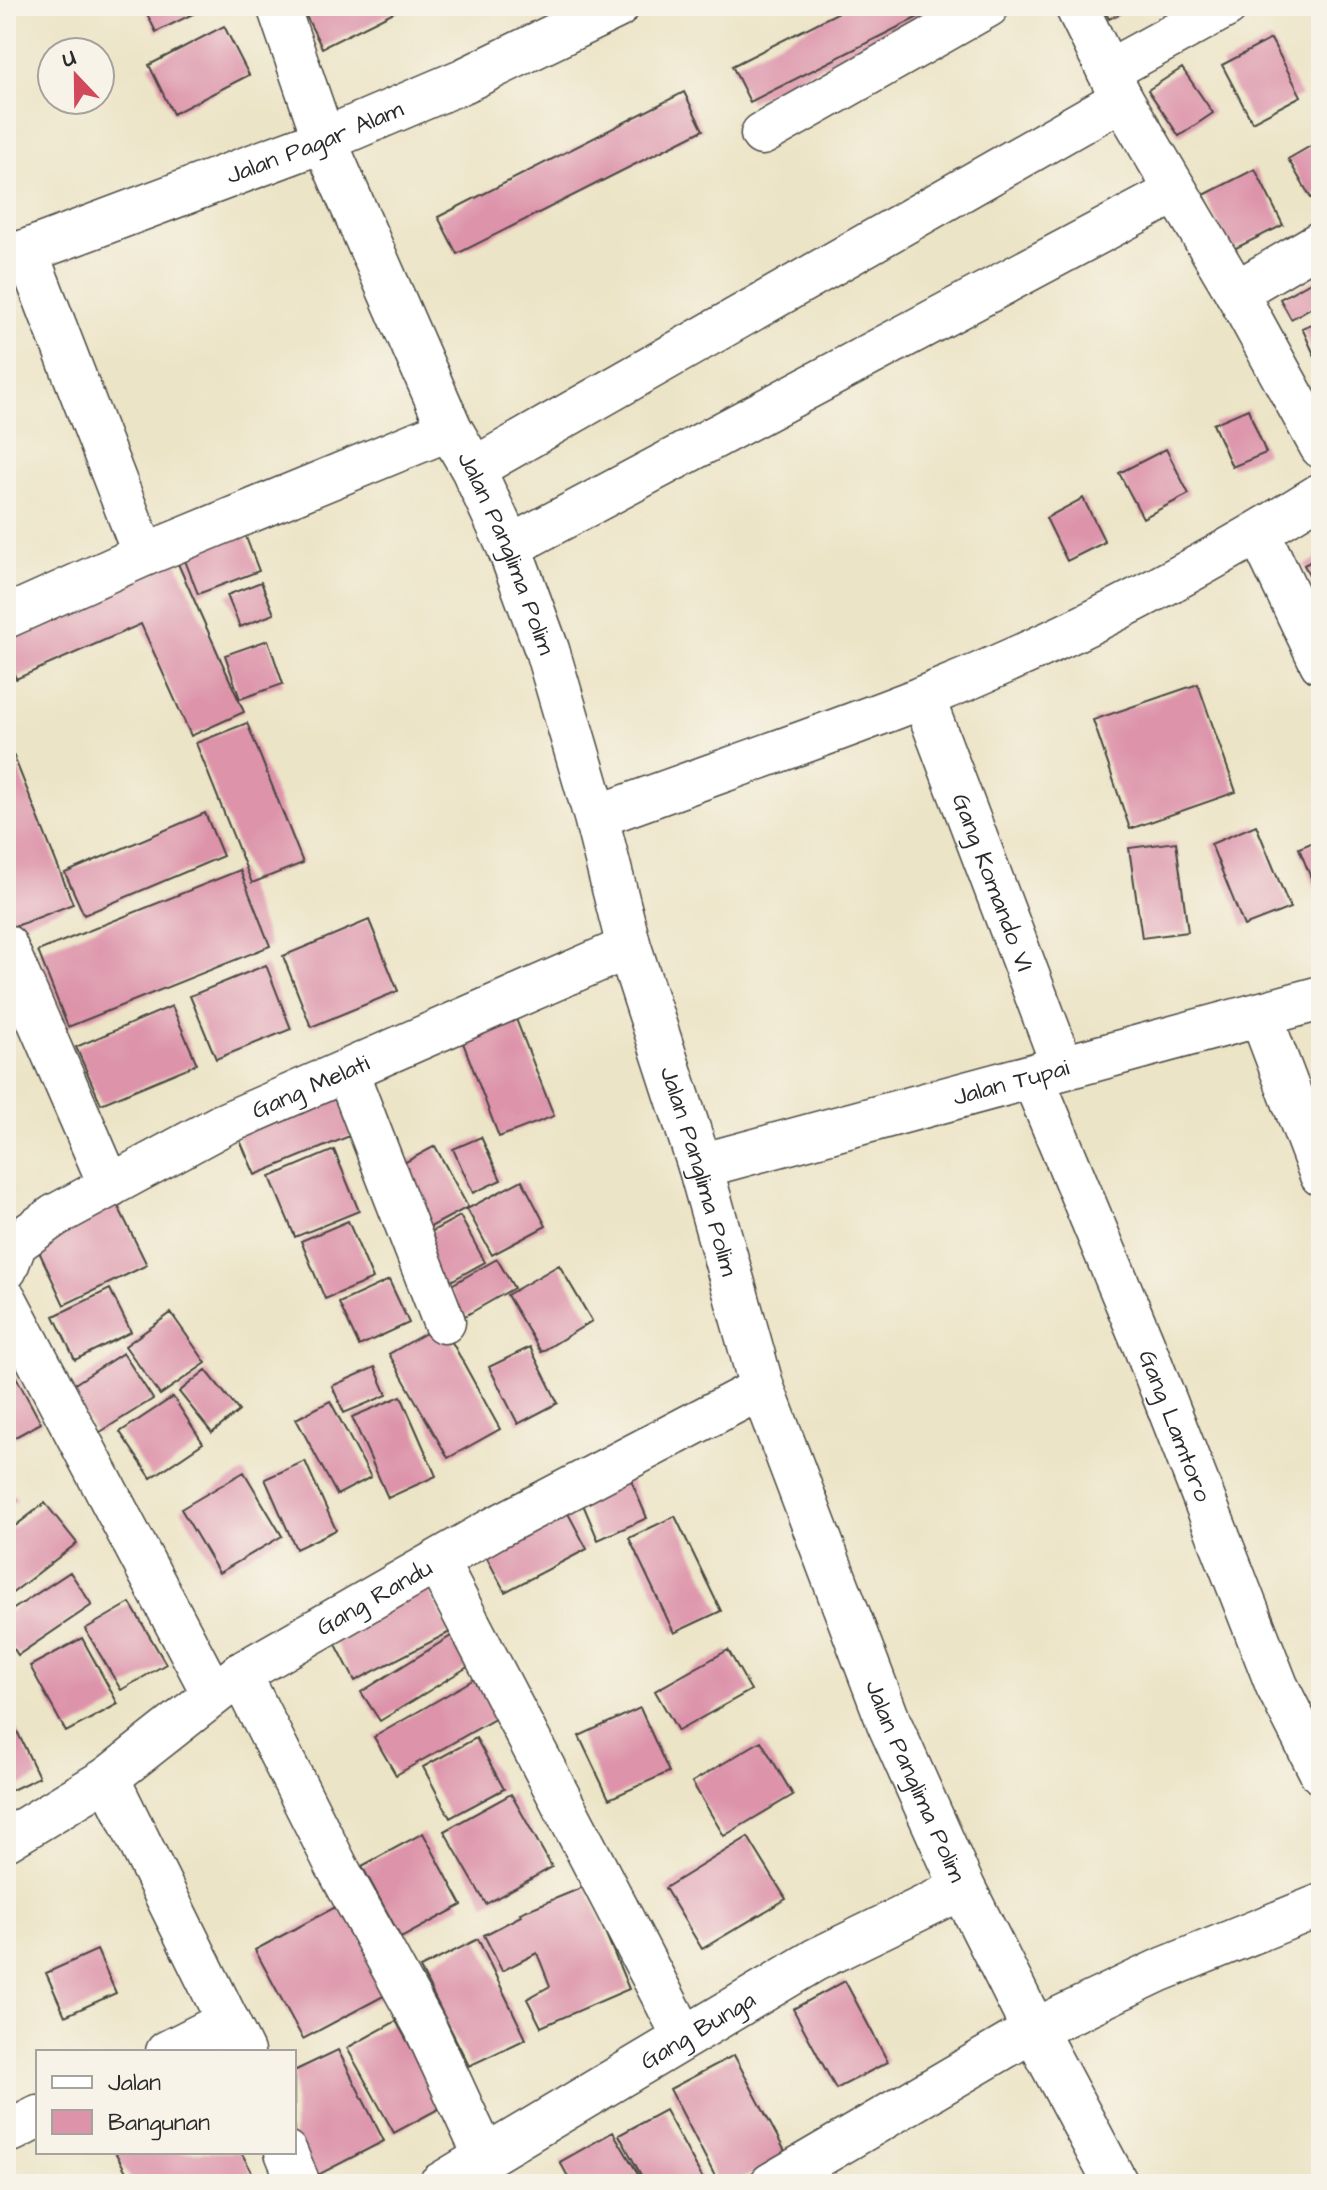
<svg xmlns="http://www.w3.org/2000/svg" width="1327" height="2190" viewBox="0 0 1327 2190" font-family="'Architects Daughter',sans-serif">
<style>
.building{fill:#dd94ab}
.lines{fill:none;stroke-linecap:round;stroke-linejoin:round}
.street-casing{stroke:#484742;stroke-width:45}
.secondary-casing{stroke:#484742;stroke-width:47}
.street{stroke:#fff;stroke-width:42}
.secondary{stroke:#fff;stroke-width:44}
.labels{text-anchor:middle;stroke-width:7;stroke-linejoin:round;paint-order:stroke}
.street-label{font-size:24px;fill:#2b2b2b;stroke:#f7f3e8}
</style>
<rect width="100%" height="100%" fill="#f7f3e8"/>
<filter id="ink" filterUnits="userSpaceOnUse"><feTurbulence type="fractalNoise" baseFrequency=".0125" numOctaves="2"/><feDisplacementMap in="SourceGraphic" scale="16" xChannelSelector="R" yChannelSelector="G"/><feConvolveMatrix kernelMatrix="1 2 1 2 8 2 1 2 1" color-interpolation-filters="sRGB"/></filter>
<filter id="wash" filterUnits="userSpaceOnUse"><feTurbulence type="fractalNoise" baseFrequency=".006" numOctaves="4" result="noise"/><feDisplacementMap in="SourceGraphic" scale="32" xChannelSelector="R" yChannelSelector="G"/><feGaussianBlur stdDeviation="1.8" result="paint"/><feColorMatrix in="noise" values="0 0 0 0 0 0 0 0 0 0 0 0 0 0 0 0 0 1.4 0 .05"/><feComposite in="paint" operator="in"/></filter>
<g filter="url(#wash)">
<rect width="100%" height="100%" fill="#ece4c6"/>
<g id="blocks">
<path class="building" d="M143,6H199L201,10L156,32Z
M301,6H401L402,8L322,48Z
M851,6H940L750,102L732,66Z
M1102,6H1136L1109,19Z
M224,26L249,75L173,114L149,65Z
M1271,39L1301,96L1252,122L1222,65Z
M1182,68L1213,113L1179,136L1148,90Z
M684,92L703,130L457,254L438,217Z
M1321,140V192L1311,198L1288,159Z
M1255,169L1283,225L1232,250L1204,195Z
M1316,279L1321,288V302L1291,319L1280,299Z
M1321,320V370L1302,328Z
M1248,409L1266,453L1232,467L1213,424Z
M1166,449L1189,494L1143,518L1119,473Z
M1083,498L1105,542L1067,561L1046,518Z
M242,527L259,571L198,594L181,550Z
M1321,556V598L1304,565Z
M175,557L244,712L191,736L141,624L16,679L6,655V631Z
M261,582L274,614L240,627L227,595Z
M268,640L283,684L240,699L225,655Z
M1198,684L1236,792L1130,829L1093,720Z
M247,723L303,863L252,883L196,743Z
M6,737L73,904L6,930Z
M205,813L223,856L84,915L65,873Z
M1256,825L1290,908L1244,926L1211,844Z
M1321,839V903L1299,848Z
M1176,842L1188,932L1142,938L1129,848Z
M240,870L270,946L68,1027L38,951Z
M369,920L398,991L311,1027L283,956Z
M266,965L291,1029L216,1059L190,996Z
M172,1006L197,1064L101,1104L76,1047Z
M516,1019L554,1116L499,1137L462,1040Z
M334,1080L357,1133L255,1175L232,1122Z
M481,1137L501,1180L473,1193L453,1149Z
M435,1146L468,1207L421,1232L389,1171Z
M334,1150L359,1211L295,1237L270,1177Z
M522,1180L546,1226L492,1255L467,1209Z
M117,1204L147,1265L64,1305L35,1243Z
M460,1216L485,1262L440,1287L414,1241Z
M348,1221L373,1279L325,1299L301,1241Z
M497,1259L514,1288L465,1316L448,1287Z
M559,1265L592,1321L541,1352L507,1295Z
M389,1280L409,1323L359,1346L339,1303Z
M110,1289L131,1332L75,1360L54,1316Z
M171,1313L206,1363L160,1395L125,1346Z
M442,1324L500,1429L448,1458L389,1354Z
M530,1347L558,1403L518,1424L489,1367Z
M123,1353L153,1399L97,1434L67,1389Z
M375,1367L387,1395L344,1413L332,1386Z
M206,1370L239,1411L212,1433L179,1392Z
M15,1375L41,1423L6,1442V1380Z
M401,1396L436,1476L388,1498L352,1417Z
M173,1397L203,1443L151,1478L120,1432Z
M330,1401L371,1477L337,1495L296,1419Z
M305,1461L336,1530L296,1549L265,1479Z
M244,1472L282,1536L219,1573L181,1509Z
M631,1480L647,1518L598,1540L582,1502Z
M6,1484L17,1500L6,1507Z
M562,1502L587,1549L505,1592L480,1545Z
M45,1503L77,1543L6,1598V1533Z
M675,1516L721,1611L674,1633L629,1538Z
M70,1572L92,1605L18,1655L6,1637V1614Z
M423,1580L450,1632L355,1681L328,1629Z
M130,1603L166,1664L121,1690L85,1629Z
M456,1633L474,1663L380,1721L361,1692Z
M82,1638L118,1704L66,1732L30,1666Z
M728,1650L751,1690L678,1731L655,1691Z
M483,1674L505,1713L396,1775L374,1737Z
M6,1708L39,1777L6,1793Z
M640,1708L669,1772L609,1799L579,1736Z
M476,1738L504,1789L450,1818L423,1767Z
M761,1741L793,1795L724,1836L692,1782Z
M511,1794L552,1867L486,1904L444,1831Z
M423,1833L462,1905L401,1938L362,1866Z
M748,1837L786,1899L702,1949L665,1888Z
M586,1886L629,1989L541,2027L527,1999L550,1986L537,1953L502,1971L484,1935L521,1916L520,1913Z
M343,1903L391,1992L303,2039L255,1950Z
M478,1939L526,2039L469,2066L420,1968Z
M97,1950L116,1993L65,2016L46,1973Z
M845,1981L888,2062L836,2089L793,2009Z
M396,2021L444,2106L394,2133L347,2048Z
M338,2050L384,2141L314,2177L294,2137V2071Z
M734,2055L787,2155L732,2184H719L670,2089Z
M665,2110L704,2181L699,2184H646L619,2135Z
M613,2132L644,2184H572L560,2162Z
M115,2152H241L252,2172L231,2184H133Z
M6,2170L15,2184H6Z"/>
</g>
</g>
<g filter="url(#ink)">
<use href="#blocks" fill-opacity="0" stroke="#484742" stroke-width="2"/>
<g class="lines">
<g class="street-casing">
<g id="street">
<path d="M278,6L324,140"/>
<path d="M1076,6L1122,99L1236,292L1321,447"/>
<path d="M1108,71L1227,6"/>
<path d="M762,134L988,6"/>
<path d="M27,253L144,555"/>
<path d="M1236,292L1321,242"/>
<path d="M473,469L1122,99"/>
<path d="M1259,533L1321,663"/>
<path d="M509,547L1175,192"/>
<path d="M6,617L144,555L450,429"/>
<path id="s1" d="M923,697L1063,1067"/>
<path d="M596,817C704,777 814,740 921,698C1060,643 1195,573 1321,494"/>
<path d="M6,946L110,1186"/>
<path d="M1260,1014L1321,1175"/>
<path d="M347,1072L444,1322"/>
<path id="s2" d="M1032,1076L1143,1343L1277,1686L1321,1773"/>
<path id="s3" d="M6,1269L16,1243L54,1216L222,1125L629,947"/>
<path d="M6,1300L213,1694"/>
<path d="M437,1562L684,2037"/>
<path d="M240,1674L336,1865L425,2027L485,2157"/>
<path d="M108,1778L243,2052"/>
<path id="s4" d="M6,1840L108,1778L240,1674L493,1529L762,1388"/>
<path d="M167,2052L228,2021"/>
<path d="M13,2130L38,2117"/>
<path d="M286,2152L299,2184"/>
<path id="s5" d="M440,2184L815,1960L963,1888"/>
<path d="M771,2184L1034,2030L1158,1971L1321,1905"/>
</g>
</g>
<g class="secondary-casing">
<g id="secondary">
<path id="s6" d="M324,140L450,429L473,469L509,547L547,650L596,817L629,947L700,1166L762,1388L889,1723L963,1888L1034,2030L1116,2184"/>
<path id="s7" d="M6,259L324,140L465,80L617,6"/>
<path id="s8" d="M700,1166L1321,998"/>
</g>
</g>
<use href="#street" class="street"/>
<use href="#secondary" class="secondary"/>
</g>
</g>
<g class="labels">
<g class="street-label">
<text dy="8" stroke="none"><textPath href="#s7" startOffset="330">Jalan Pagar Alam</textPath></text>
<text dy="8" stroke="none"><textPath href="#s6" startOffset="452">Jalan Panglima Polim</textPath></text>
<text dy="8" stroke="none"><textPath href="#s1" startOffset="198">Gang Komando VI</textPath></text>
<text dy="8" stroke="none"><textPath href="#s8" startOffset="322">Jalan Tupai</textPath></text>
<text dy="8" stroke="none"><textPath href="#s3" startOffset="362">Gang Melati</textPath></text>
<text dy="8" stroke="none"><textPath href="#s6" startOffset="1100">Jalan Panglima Polim</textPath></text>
<text dy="8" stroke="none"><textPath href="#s2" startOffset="378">Gang Lamtoro</textPath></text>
<text dy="8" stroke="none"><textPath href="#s4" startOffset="442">Gang Randu</textPath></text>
<text dy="8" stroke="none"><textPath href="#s6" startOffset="1748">Jalan Panglima Polim</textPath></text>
<text dy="8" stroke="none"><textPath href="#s5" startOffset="300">Gang Bunga</textPath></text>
</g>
</g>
<rect width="1327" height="2190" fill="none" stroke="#f7f3e8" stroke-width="32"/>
<rect x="36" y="2050" width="260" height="104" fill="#f7f3e8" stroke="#a5a39c" stroke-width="2"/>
<rect x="52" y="2076" width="40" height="12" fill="#ffffff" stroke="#a5a39c" stroke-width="2"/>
<text x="108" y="2090" font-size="24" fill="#2b2b2b">Jalan</text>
<rect x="52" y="2110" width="40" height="24" fill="#dd94ab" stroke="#a5a39c" stroke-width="2"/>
<text x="108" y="2130" font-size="24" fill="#2b2b2b">Bangunan</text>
<g transform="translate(76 76) rotate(338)"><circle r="38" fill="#f7f3e8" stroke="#a5a39c" stroke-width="2"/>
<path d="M0-6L14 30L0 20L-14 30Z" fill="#d1495b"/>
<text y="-12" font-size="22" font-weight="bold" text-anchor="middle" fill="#2b2b2b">U</text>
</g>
</svg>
